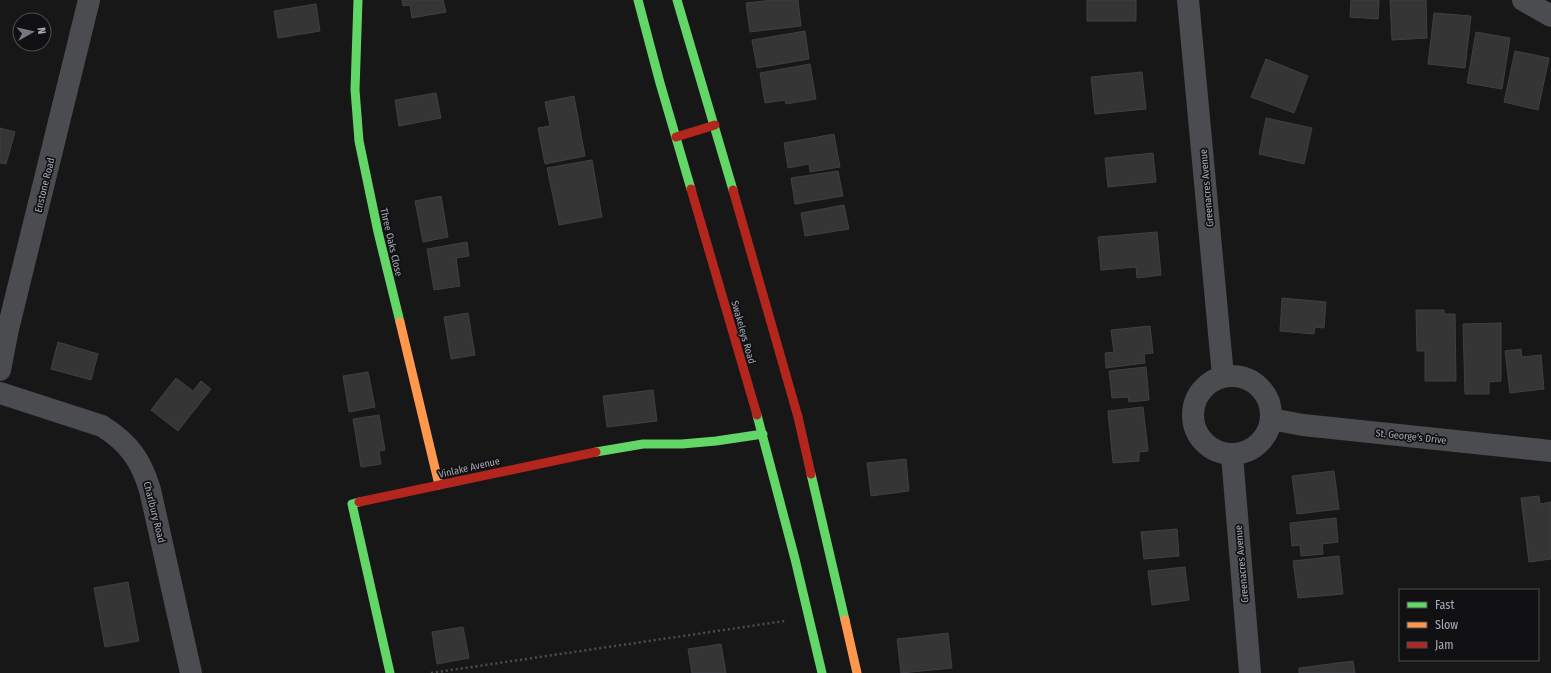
<svg xmlns="http://www.w3.org/2000/svg" width="1551" height="673" viewBox="0 0 1551 673" font-family="'Fira Sans Condensed',sans-serif">
<style>
.building{fill:#353536;stroke:#3f4043}
.lines{fill:none;stroke-linecap:round;stroke-linejoin:round}
.path{stroke:#4d4e52;stroke-width:2.5;stroke-dasharray:2 3;stroke-linecap:butt}
.street{stroke:#4b4c50;stroke-width:22}
.fast{stroke:#63d668;stroke-width:9}
.slow{stroke:#ff974d;stroke-width:9}
.jam{stroke:#b3261e;stroke-width:9}
.labels{text-anchor:middle;stroke-width:3.5;stroke-linejoin:round;paint-order:stroke}
.street-label{font-size:10px;fill:#a8adb8;stroke:#111113}
</style>
<rect width="100%" height="100%" fill="#171717"/>
<path class="building" d="M402,0H443L446,12L412,18L410,5L403,6Z
M773,0H798L801,26L750,32L746,3Z
M1087,0H1136V21H1087Z
M1351,0H1379L1378,19L1350,17Z
M1390,0H1426L1427,38L1392,40Z
M316,4L320,31L278,38L274,11Z
M1434,13L1471,16L1465,68L1428,64Z
M805,31L809,59L757,68L752,40Z
M1476,32L1510,38L1502,89L1467,83Z
M1515,51L1549,58L1538,110L1504,102Z
M1266,59L1308,76L1294,113L1251,97Z
M810,64L816,99L786,104L785,100L765,103L760,73Z
M1142,72L1146,109L1095,114L1091,77Z
M436,93L441,118L399,126L395,100Z
M574,96L585,156L545,164L538,128L550,126L545,102Z
M1266,118L1312,128L1304,164L1259,154Z
M0,128L15,132L6,164L0,163Z
M834,134L840,167L810,172L809,164L788,168L784,143Z
M1153,153L1156,182L1108,187L1105,158Z
M592,160L602,217L559,225L547,168Z
M838,171L843,196L795,204L791,178Z
M441,196L448,237L423,242L415,201Z
M844,205L849,229L805,236L801,213Z
M1157,232L1161,275L1137,278L1136,267L1101,270L1098,237Z
M467,242L469,256L456,258L460,286L434,290L427,249Z
M1282,298L1326,302L1324,328L1315,327L1314,334L1280,331Z
M1416,310H1444V314H1455L1456,381H1425V351H1417Z
M468,313L475,355L451,359L444,317Z
M1501,323V381L1489,382V394H1465L1463,324Z
M1150,326L1153,353L1144,354L1145,363L1106,368L1105,353L1114,352L1111,330Z
M58,342L98,354L91,380L51,369Z
M1521,349L1522,357L1541,355L1544,389L1510,393L1505,351Z
M1146,367L1149,400L1129,402L1128,397L1112,398L1109,371Z
M368,372L375,407L349,412L343,376Z
M176,378L193,391L201,381L211,389L178,431L151,410Z
M653,390L657,421L607,427L603,396Z
M1143,407L1148,451L1139,452V461L1113,463L1108,411Z
M379,415L385,450L379,451L381,464L361,467L353,419Z
M906,459L909,491L871,496L867,463Z
M1334,471L1339,509L1297,514L1292,476Z
M1539,496L1540,504L1551,502V559L1529,562L1521,498Z
M1336,518L1338,542L1322,544L1323,554L1301,556L1300,545L1292,546L1290,523Z
M1177,529L1179,556L1144,559L1141,532Z
M1339,556L1343,594L1298,598L1293,561Z
M1185,567L1189,600L1152,605L1148,571Z
M128,582L139,641L105,647L94,588Z
M463,627L469,658L437,664L432,632Z
M948,633L952,668L901,673L897,639Z
M721,644L726,673H692L688,649Z
M1353,661L1355,673H1299V668Z"/>
<g class="lines">
<path class="path" d="M431,673L785,621"/>
<path class="street" d="M1188,0L1223,376
M1523,0L1551,16
M0,370L8,329L89,0
M1193 415a39 39 0 1 1 78 0a39 39 0 1 1-78 0Z
M0,393L102,426C129,443 141,460 150,490L191,673
M1271,419L1303,425L1551,451
M1232,455L1250,673"/>
<path class="fast" d="M358,0L355,90L359,141L378,232L400,322
M638,0L660,83L691,189
M677,0L733,190
M757,415L795,559L822,673
M596,452L643,444H682L716,441L763,434
M811,474L845,620
M359,502L352,504L390,673"/>
<path class="slow" d="M400,322L439,485
M845,620L857,673"/>
<path class="jam" d="M676,137L715,125
M691,189L757,415
M733,190L798,417L811,474
M359,502L596,452"/>
</g>
<g class="labels">
<g class="street-label">
<text transform="translate(44 185) rotate(-76)" y="4">Enstone Road</text>
<text transform="translate(1206 188) rotate(-95)" y="4">Greenacres Avenue</text>
<text transform="translate(392 242) rotate(77)" y="4">Three Oaks Close</text>
<text transform="translate(744 332) rotate(74)" y="4">Swakeleys Road</text>
<text transform="translate(1411 436) rotate(6)" y="4">St. George's Drive</text>
<text transform="translate(469 467) rotate(-13)" y="4">Vinlake Avenue</text>
<text transform="translate(155 512) rotate(76)" y="4">Charlbury Road</text>
<text transform="translate(1241 564) rotate(-95)" y="4">Greenacres Avenue</text>
</g>
</g>
<rect x="1399" y="589" width="140" height="72" fill="#111113" stroke="#4d4f55"/>
<rect x="1407" y="602" width="20" height="6" fill="#63d668" stroke="#4d4f55"/>
<text x="1435" y="609" font-size="12" fill="#a8adb8">Fast</text>
<rect x="1407" y="622" width="20" height="6" fill="#ff974d" stroke="#4d4f55"/>
<text x="1435" y="629" font-size="12" fill="#a8adb8">Slow</text>
<rect x="1407" y="642" width="20" height="6" fill="#b3261e" stroke="#4d4f55"/>
<text x="1435" y="649" font-size="12" fill="#a8adb8">Jam</text>
<g transform="translate(32 32) rotate(82)"><circle r="19" fill="#111113" stroke="#4d4f55"/>
<path d="M0-3L7 15L0 10L-7 15Z" fill="#757880"/>
<text y="-6" font-size="11" font-weight="bold" text-anchor="middle" fill="#a8adb8">N</text>
</g>
</svg>
